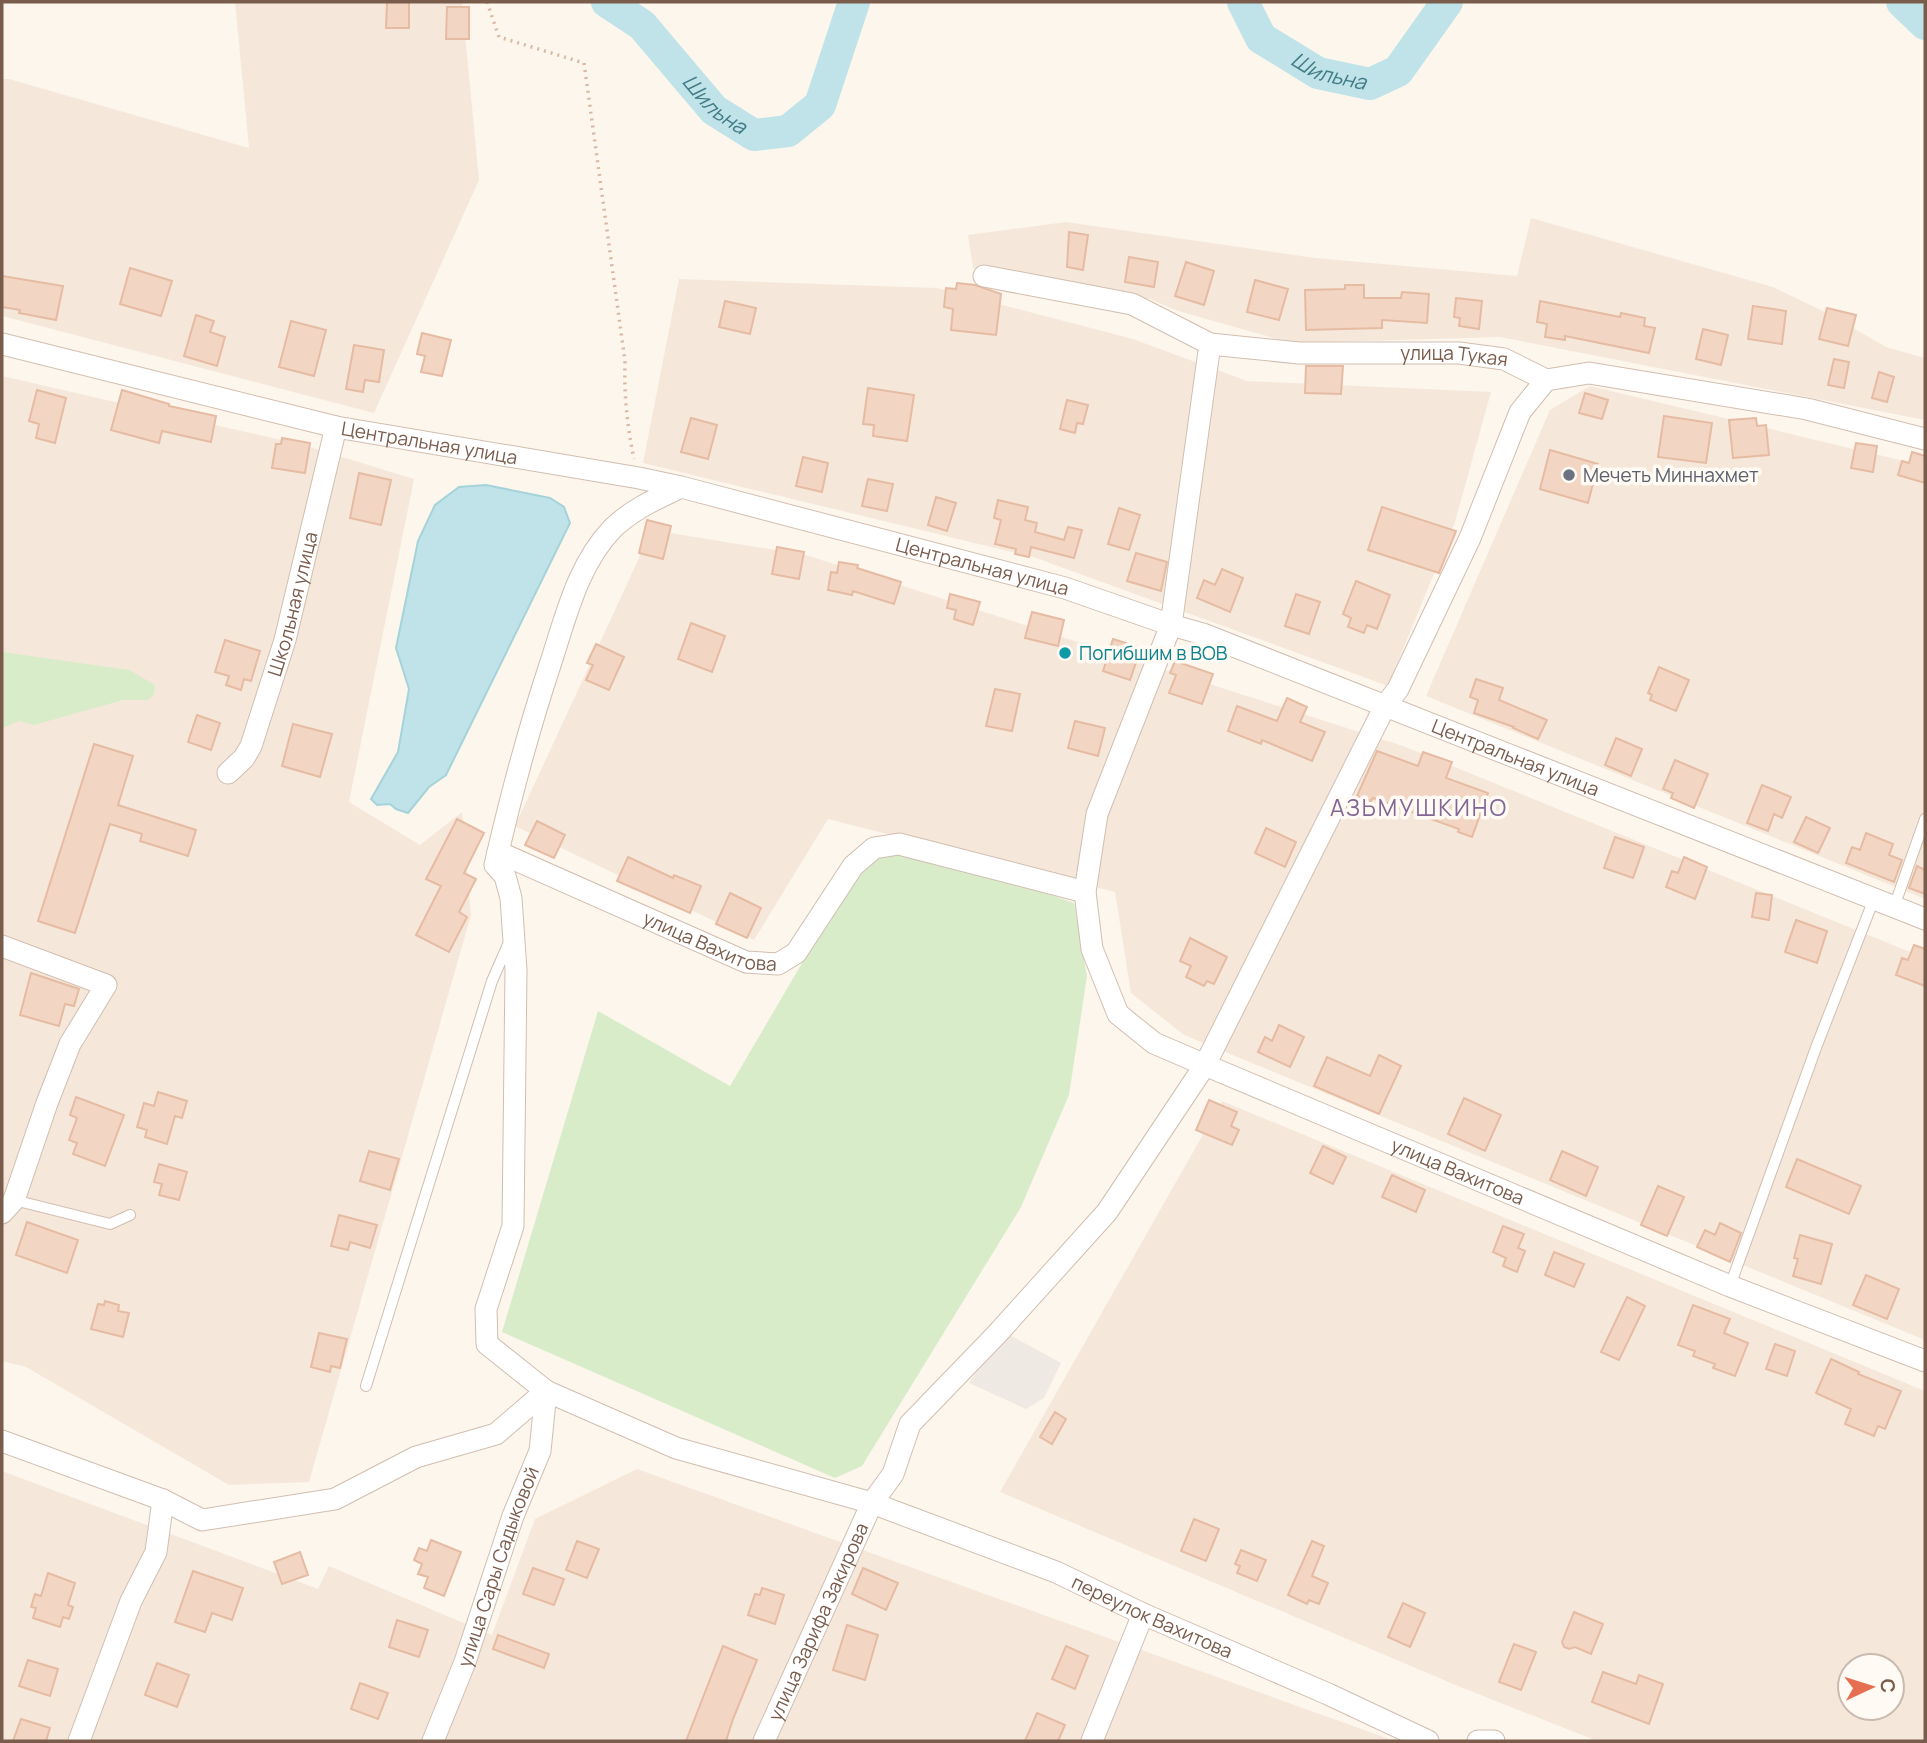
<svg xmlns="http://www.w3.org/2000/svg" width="1927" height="1743" viewBox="0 0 1927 1743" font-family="Manrope,sans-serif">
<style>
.residential{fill:#f5e8da;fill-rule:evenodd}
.industrial{fill:#efe9e4}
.green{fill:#d8ecc9}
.water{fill:#bfe3e8;stroke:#a5d3da;stroke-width:2}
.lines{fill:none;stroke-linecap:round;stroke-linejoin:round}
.river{stroke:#bfe3e8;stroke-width:32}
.building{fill:#f3d5c3;stroke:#e6bba3;stroke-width:2}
.service-casing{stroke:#d1beb0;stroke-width:12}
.minor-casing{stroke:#d1beb0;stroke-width:23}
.path{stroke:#d9b8a5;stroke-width:3.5;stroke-dasharray:2 5;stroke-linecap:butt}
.service{stroke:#fff;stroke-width:10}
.minor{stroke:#fff;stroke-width:21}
.worship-dot{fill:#6b7280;stroke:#fffaf3;stroke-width:2.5}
.culture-dot{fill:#0f9aa8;stroke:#fffaf3;stroke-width:2.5}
.labels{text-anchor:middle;stroke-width:7;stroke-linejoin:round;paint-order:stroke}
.street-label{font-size:19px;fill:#7a5c4d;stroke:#fffaf3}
.worship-label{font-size:19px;fill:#5b616d;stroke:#fffaf3;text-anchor:start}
.culture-label{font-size:19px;fill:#0d838f;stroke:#fffaf3;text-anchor:start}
.water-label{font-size:21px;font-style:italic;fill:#437c86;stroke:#fffaf3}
.quarter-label{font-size:23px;letter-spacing:2px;fill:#846695;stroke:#fffaf3}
</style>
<rect width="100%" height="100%" fill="#fdf6ec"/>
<path class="residential" d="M235,2H462L479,180L374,413L2,316V79H9L249,148Z
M1531,218L1773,287L1831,315L1886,347L1925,358V420L1500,337L1291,343L1178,311L1150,299L973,268L968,235L1066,222L1315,258L1517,276Z
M679,279L937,288L1133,339L1247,381L1491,392L1455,522L1388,686L1033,557L643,463Z
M2,376L303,445L414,479L349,802L420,845L462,812L471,915L309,1482L229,1485L26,1367L2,1361Z
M1590,386L1925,466V899L1426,696L1550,410Z
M652,530L806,555L1403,746L1925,958V1340L1184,1035L1131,993L1115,892L828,819L754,940L515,826Z
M1222,1101L1925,1391V1741H1597L1458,1686L1000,1492ZM1850,1666H1892V1708H1850Z
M637,1469L1395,1741H2V1471L318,1589L329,1566L492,1635L535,1519Z"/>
<path class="industrial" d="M1004,1332L1061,1363L1044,1398L1026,1409L969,1383Z"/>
<path class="green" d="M2,652L129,670L155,685L154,694L149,700H123L34,725L19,721L3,728L2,737Z
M898,851L984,872L1074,903L1087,976L1069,1095L1021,1207L862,1466L835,1478L502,1332L598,1011L730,1086L853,876L863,863Z"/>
<path class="water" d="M486,485L550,498L564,507L570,523L446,775L429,787L408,813L396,809L390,804L377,805L371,799L398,752L409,689L396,648L418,541L435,505L459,487Z"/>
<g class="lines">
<g class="river">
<path id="s1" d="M607,2L642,25L714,110L754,135L788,131L820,105L854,2"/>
<path id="s2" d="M1243,2L1261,38L1318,73L1370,84L1398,71L1447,2"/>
<path d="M1902,2L1925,24"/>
</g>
</g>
<path class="building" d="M387,2H409V28H386Z
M447,7H469V39H446Z
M1069,232L1088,235L1083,270L1067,267Z
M1129,257L1158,262L1154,287L1125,282Z
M1186,262L1214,271L1204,305L1175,296Z
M130,268L172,281L161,316L120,304Z
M2,276L63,286L56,320L19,313L20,310L2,307Z
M1255,280L1288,289L1279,320L1247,312Z
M957,283L975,285L1001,294L996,335L951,330L953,309L944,307L946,288L956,289Z
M1345,285H1364V298H1401L1402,292L1429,294L1427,323L1382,320V328L1306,330L1305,290L1345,289Z
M1456,298L1482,301L1479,329L1459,326L1460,318L1454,317Z
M725,301L756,308L750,334L719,327Z
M1540,301L1620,317L1621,313L1645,318L1644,326L1655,328L1649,353L1565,336V340L1545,337L1547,324L1537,322Z
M1753,306L1786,311L1782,344L1748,339Z
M1827,308L1856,315L1848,346L1819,339Z
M196,315L214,321L210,332L225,337L217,366L184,356Z
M291,321L326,330L314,376L279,367Z
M1703,329L1728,335L1721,365L1696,359Z
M422,333L451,340L442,376L421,372L425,356L417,354Z
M354,345L384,350L379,382L365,380L363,392L346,389Z
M1834,359L1849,362L1844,388L1828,385Z
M1306,366H1343L1341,394L1305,393Z
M1879,372L1894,377L1887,402L1872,398Z
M868,388L914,395L907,441L873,436L874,425L863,424Z
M37,390L66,398L55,443L36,438L39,424L29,421Z
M122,390L169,404V406L216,416L211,442L162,431L159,443L111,430Z
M1585,393L1608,400L1602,419L1579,413Z
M1067,400L1088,405L1083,424L1077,423L1075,433L1060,429Z
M1664,416L1712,423L1706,463L1658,457Z
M691,418L717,425L708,459L681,452Z
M1756,418L1757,426L1766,425L1769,455L1733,458L1729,420Z
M282,438L310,443L305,473L272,468L276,444H281Z
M1856,443L1877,446L1873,472L1851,468Z
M1550,450L1598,464L1588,503L1540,489Z
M1912,452L1925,456V483L1898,475L1902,461L1909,463Z
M803,457L828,463L822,492L796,486Z
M359,473L391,480L381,525L350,518Z
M868,479L893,484L887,511L862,506Z
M936,497L956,503L947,531L928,525Z
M998,500L1028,507L1025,520L1037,523L1035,532L1064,540L1068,527L1082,530L1074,558L1031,547L1029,557L1015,554L1016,549L995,544L1001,520L994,518Z
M1382,507L1456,531L1439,573L1368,550Z
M1119,508L1140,515L1129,550L1108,544Z
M647,520L671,526L663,559L639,553Z
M777,547L804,552L799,579L772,574Z
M1136,553L1167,562L1161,591L1127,581Z
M839,562L858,565L857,568L901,582L894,604L853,591L852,595L828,590L831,572L837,573Z
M1222,569L1243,578L1230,612L1197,598L1204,580L1215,585Z
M1356,581L1390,595L1377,629L1367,625L1364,633L1348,627L1351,618L1343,614Z
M950,594L980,602L973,625L954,619L956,610L947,608Z
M1296,594L1320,602L1309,634L1285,626Z
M1032,612L1064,620L1058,646L1025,638Z
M691,623L725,636L712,672L678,659Z
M1113,639L1141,648L1130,680L1103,671Z
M225,640L260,651L251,681L244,679L241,690L226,685L229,676L215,672Z
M596,644L624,657L609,690L586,680L593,665L587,663Z
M1175,661L1213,674L1202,704L1169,693L1176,675L1170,673Z
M1659,667L1689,680L1676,711L1650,700L1652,695L1648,693Z
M1476,679L1503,688L1499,700L1547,720L1538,739L1513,728L1514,727L1474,713L1478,700L1470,697Z
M995,689L1020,694L1012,731L986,726Z
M1287,698L1307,707L1300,722L1325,732L1312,761L1262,740L1261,744L1228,731L1237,706L1277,721Z
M197,715L220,723L211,750L188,742Z
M1075,721L1105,728L1098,756L1068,748Z
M293,724L332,734L320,777L282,766Z
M1616,738L1642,749L1631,776L1605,765Z
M94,744L133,756L118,805L196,830L188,856L140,841L142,834L110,824L75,933L38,921Z
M1377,751L1418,766L1423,752L1452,762L1446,778L1488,793L1472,837L1458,832L1459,829L1373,798L1371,801L1357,796Z
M1675,760L1708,774L1694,808L1671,798L1673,793L1663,789Z
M1762,785L1791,797L1782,818L1774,814L1768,831L1747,823Z
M1806,817L1830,828L1818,853L1794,842Z
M457,819L484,833L464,873L476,879L459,912L467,917L449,952L416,935L441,886L426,879Z
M537,821L565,835L554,858L525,845Z
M1266,828L1296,842L1285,867L1255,853Z
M1866,833L1893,844L1889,855L1902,860L1894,882L1846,863L1852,847L1860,850Z
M1615,837L1644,847L1633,878L1604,868Z
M628,857L673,878L674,875L701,886L690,913L617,881Z
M1684,857L1707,867L1695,899L1666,887L1672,871L1678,873Z
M1917,866L1925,870V894L1909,888Z
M730,893L761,908L747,938L716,924Z
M1756,893L1772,895L1769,920L1752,917Z
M1796,920L1827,931L1817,963L1785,952Z
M1190,938L1227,957L1214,984L1207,981L1204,986L1186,977L1191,966L1180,961Z
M1914,945L1925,949V986L1896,975L1902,958L1908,960Z
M31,973L79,989L74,1006L65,1004L59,1026L20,1015Z
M1279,1025L1304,1037L1290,1067L1258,1052L1265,1037L1272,1041Z
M1379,1055L1401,1066L1379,1114L1314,1086L1327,1057L1370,1076Z
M158,1092L187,1101L182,1118L175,1116L167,1144L145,1137L147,1130L137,1127L144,1103L154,1106Z
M76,1097L124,1115L105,1166L73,1154L77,1143L69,1140L77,1118L70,1115Z
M1464,1098L1501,1115L1485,1151L1448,1134Z
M1209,1100L1237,1112L1231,1126L1239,1130L1232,1145L1196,1130Z
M1323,1146L1346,1157L1333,1184L1310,1173Z
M369,1151L399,1159L390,1190L360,1181Z
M1562,1151L1598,1167L1586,1196L1550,1180Z
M1797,1159L1861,1186L1849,1214L1786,1187Z
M159,1164L187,1172L179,1200L159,1195L162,1184L154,1182Z
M1392,1175L1425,1190L1416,1212L1382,1197Z
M1658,1186L1684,1197L1667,1236L1641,1225Z
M339,1215L377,1225L370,1248L350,1242L348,1250L331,1246Z
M27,1222L78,1240L67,1273L16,1255Z
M1720,1223L1741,1233L1730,1262L1697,1247L1705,1230L1715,1235Z
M1503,1226L1524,1234L1518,1248L1525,1251L1517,1272L1503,1266L1506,1258L1493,1252Z
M1800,1235L1832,1244L1821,1284L1793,1276L1798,1259L1794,1258Z
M1554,1252L1584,1264L1574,1287L1545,1275Z
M1866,1275L1899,1289L1887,1319L1853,1305Z
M1627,1297L1645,1306L1619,1360L1601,1352Z
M105,1301L119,1305L118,1311L129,1313L123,1337L91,1329L98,1304L104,1305Z
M1693,1305L1730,1319L1724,1333L1748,1343L1735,1376L1713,1368L1715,1364L1693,1356L1695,1351L1678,1345Z
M319,1333L347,1339L340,1368L331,1366L330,1372L311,1367Z
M1775,1344L1795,1351L1787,1376L1766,1369Z
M1831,1359L1859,1372L1858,1374L1901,1391L1885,1429L1878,1426L1874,1436L1845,1424L1851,1409L1816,1393Z
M1055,1412L1066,1419L1052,1444L1040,1437Z
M1194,1519L1219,1529L1206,1561L1181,1551Z
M431,1540L461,1552L444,1596L424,1588L428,1577L418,1574L422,1564L414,1560L419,1548L427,1551Z
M577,1541L599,1549L587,1578L566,1570Z
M1312,1541L1324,1546L1312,1576L1328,1583L1319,1604L1309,1600L1307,1604L1288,1595Z
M1241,1550L1266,1560L1257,1581L1237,1573L1240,1566L1235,1564Z
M300,1552L308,1575L282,1584L274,1562Z
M533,1568L564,1579L554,1605L523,1594Z
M863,1568L898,1583L886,1610L852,1594Z
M193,1571L243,1588L232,1620L212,1613L205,1632L175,1622Z
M48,1573L75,1583L68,1605L73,1607L69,1619L63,1617L60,1627L33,1618L36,1608L31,1607L35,1594L41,1596Z
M762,1588L784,1595L775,1624L748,1615L755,1594L760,1595Z
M1403,1603L1425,1613L1410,1647L1388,1637Z
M1574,1612L1603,1624L1591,1654L1575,1647L1569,1649L1564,1647L1562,1642Z
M397,1620L428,1630L419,1657L389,1647Z
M847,1625L878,1635L865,1680L833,1670Z
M498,1635L549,1654L544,1668L493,1649Z
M1514,1644L1536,1652L1521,1690L1499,1682Z
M723,1646L757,1660L733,1719L726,1741H686Z
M1066,1646L1088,1656L1075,1689L1052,1679Z
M28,1660L58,1669L50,1696L19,1686Z
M157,1663L189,1675L177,1707L145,1695Z
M1603,1672L1636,1684L1639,1675L1663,1684L1649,1724L1592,1702Z
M360,1683L388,1693L378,1719L351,1709Z
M1037,1713L1065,1725L1058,1741H1025Z
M21,1719L50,1728L46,1741H13Z"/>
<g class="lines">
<g class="service-casing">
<path id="service" d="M1894,907L1925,819
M14,1200L110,1224L130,1215
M1730,1286L1817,1045L1874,899
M366,1386L492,981L510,940"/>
</g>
<g class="minor-casing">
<g id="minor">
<path id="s3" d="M984,276L1132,304L1210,344L1299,353H1459L1504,359L1546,380L1589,373L1807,409L1925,439"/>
<path id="s4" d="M2,344L336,427L639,478L681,487L1065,588L1171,625L1203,634L1925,919"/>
<path id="s5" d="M1210,344L1171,625L1097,814L1085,892L1092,949L1118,1014L1154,1043L1205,1065L1730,1286L1925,1361"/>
<path id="s6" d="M228,773L244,758L251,746L285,640L336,427"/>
<path id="s7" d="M498,852L746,962L778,964L796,953L853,866L874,848L899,844L1085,892"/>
<path d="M2,946L106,985L70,1044L47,1103L14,1200L2,1213"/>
<path d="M2,1441L163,1500L202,1520L335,1499L416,1457L496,1434L546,1391L676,1448L872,1503L893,1474L910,1424L997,1334L1107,1212L1205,1065L1385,706L1398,689L1470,538L1520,412L1546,380"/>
<path d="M79,1741L131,1601L156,1552L163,1500"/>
<path id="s8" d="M433,1741L465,1662L513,1516L540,1451L546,1391L487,1344L486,1309L513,1226L516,970L511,898L505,876L495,865L498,852C513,788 530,725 551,662C566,616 578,564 613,528C633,509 656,499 681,487"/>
<path id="s9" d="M764,1741L872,1503L1056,1572L1143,1614L1328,1694L1428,1741"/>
<path d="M1092,1741L1143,1614"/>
<path d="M1478,1741H1494"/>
</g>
</g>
<path class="path" d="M487,2L499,37L584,63L625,361C624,395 627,425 634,459"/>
<use href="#service" class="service"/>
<use href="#minor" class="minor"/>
</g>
<circle class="worship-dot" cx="1569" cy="475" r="7"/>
<circle class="culture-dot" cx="1065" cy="653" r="7"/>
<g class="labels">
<g class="street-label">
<text dy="7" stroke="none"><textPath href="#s3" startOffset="483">улица Тукая</textPath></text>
<text dy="7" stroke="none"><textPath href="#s4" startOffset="439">Центральная улица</textPath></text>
<text dy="7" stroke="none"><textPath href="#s4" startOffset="1006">Центральная улица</textPath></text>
<text dy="7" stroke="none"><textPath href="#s6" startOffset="184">Школьная улица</textPath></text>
<text dy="7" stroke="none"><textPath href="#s4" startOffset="1573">Центральная улица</textPath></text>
<text dy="7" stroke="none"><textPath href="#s7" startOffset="231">улица Вахитова</textPath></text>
<text dy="7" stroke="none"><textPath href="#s5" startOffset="1069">улица Вахитова</textPath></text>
<text dy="7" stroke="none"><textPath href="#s8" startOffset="186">улица Сары Садыковой</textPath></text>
<text dy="7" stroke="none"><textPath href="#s9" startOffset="564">переулок Вахитова</textPath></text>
<text dy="7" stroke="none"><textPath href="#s9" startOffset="131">улица Зарифа Закирова</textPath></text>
</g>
<g class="worship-label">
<text x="1583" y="482">Мечеть Миннахмет</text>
</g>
<g class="culture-label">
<text x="1079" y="660">Погибшим в ВОВ</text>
</g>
<g class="water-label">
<text dy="7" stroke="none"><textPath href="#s2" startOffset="117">Шильна</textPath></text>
<text dy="7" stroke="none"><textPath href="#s1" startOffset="150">Шильна</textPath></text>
</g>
<g class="quarter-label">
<text x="1419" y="816">АЗЬМУШКИНО</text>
</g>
</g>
<rect width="1927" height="1743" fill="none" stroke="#7a5c4d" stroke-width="7"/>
<g transform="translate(1871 1687) rotate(86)"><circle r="33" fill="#fffaf3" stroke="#cabbb1" stroke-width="2"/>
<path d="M0-5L12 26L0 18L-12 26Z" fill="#e76f51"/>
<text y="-10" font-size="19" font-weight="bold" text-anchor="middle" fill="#7a5c4d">С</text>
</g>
</svg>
